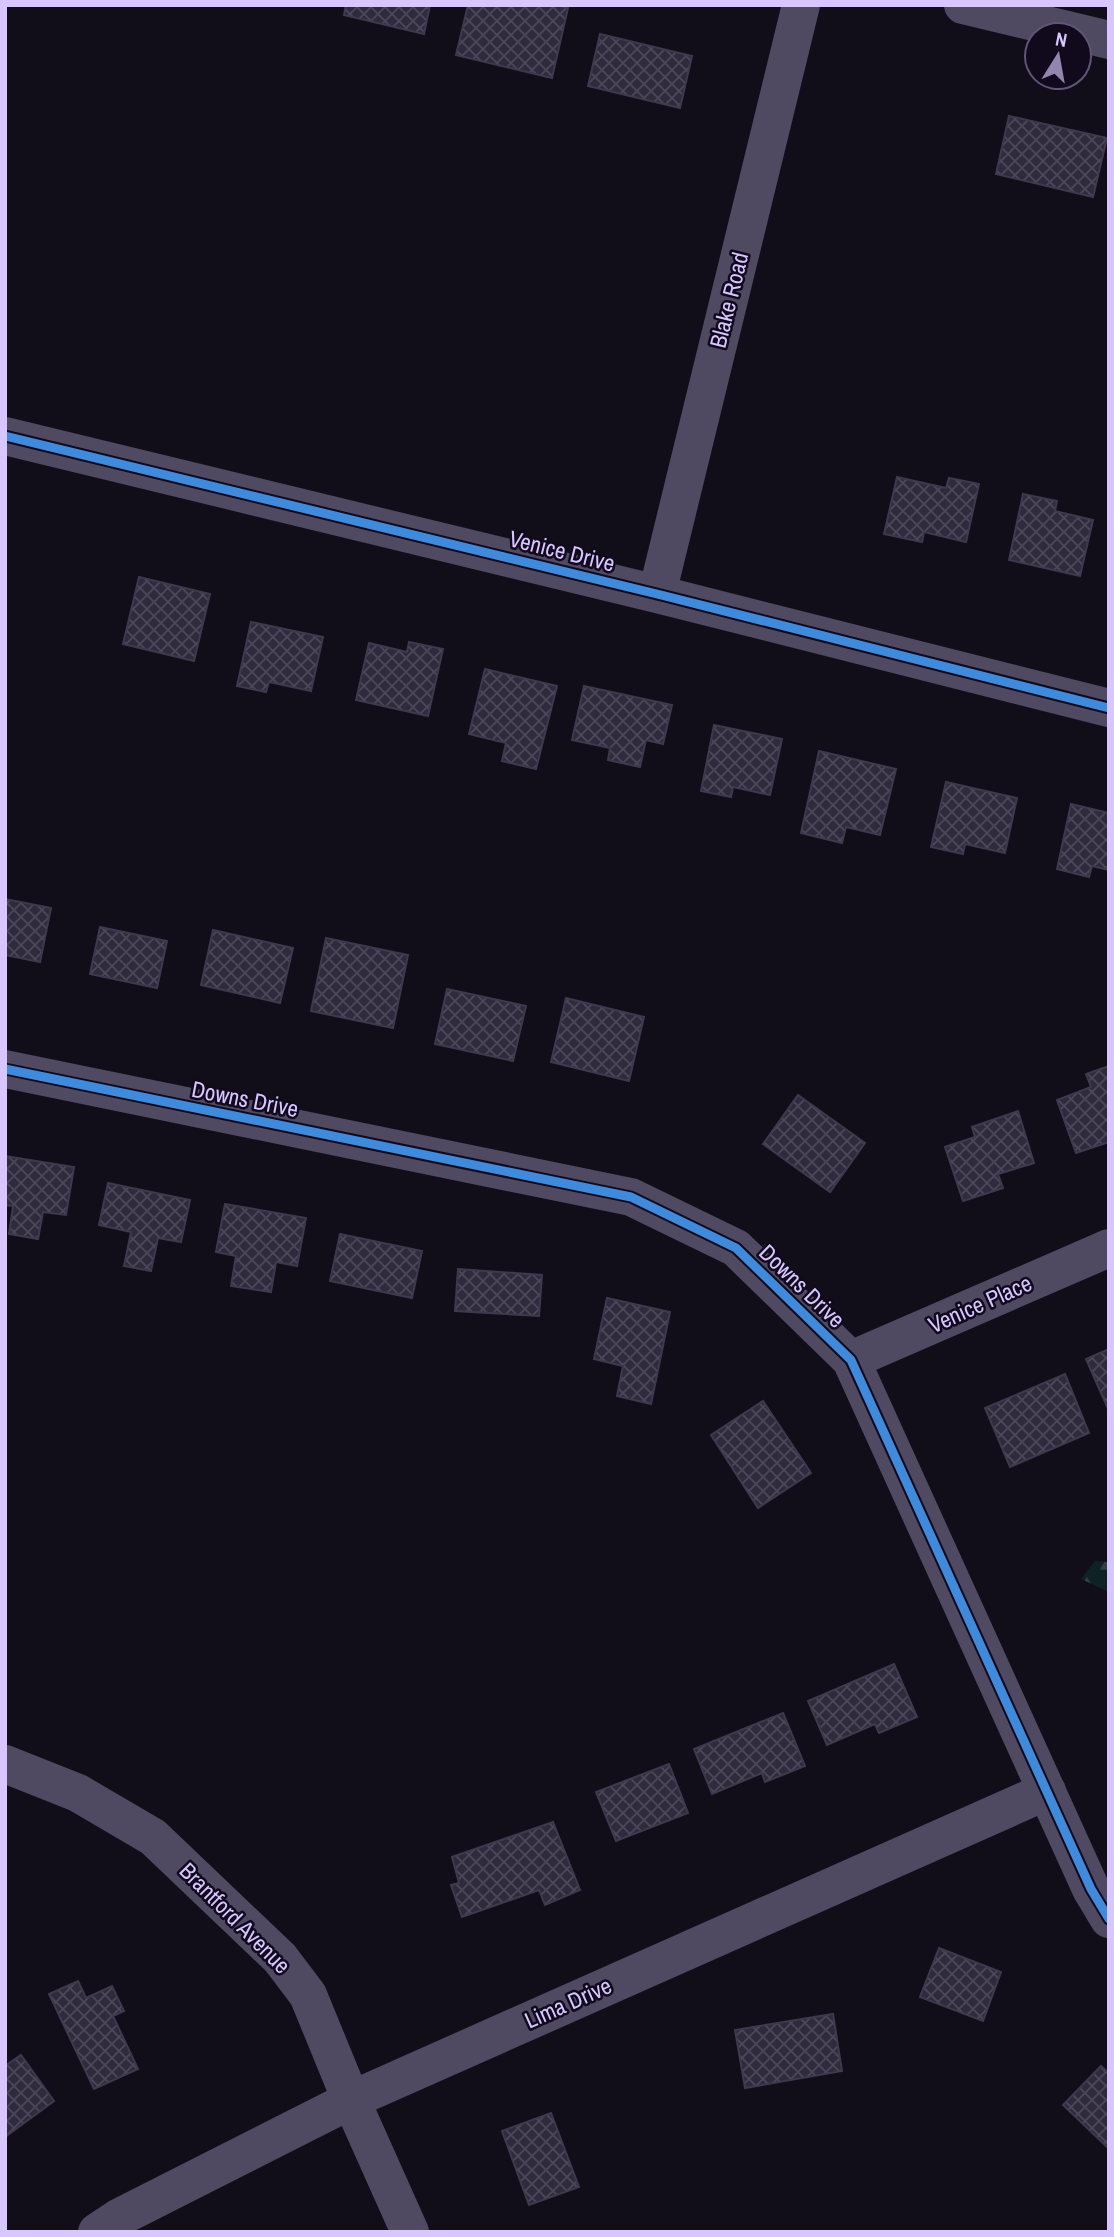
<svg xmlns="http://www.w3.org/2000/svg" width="1114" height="2237" viewBox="0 0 1114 2237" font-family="'Archivo Narrow',sans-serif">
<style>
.forest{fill:url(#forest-firs)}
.building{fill:url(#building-cross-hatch);stroke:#40384f;stroke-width:2}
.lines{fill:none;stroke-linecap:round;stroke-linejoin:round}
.minor{stroke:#4f4962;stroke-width:38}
.cycleway-casing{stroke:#110a1d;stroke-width:13}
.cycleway{stroke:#408adc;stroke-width:9}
.labels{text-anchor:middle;stroke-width:5;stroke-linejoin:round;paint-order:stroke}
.street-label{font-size:23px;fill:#d7c6ff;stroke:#110a1d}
</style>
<defs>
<pattern id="forest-firs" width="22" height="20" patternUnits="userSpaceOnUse" patternTransform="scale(1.75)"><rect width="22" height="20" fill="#0e2125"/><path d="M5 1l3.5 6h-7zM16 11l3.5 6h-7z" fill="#304046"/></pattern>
<pattern id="building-cross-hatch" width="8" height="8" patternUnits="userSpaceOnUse" patternTransform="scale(1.75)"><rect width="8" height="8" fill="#302b3c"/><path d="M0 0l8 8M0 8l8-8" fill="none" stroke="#4d4859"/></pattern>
</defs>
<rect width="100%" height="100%" fill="#120e19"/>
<path class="forest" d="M1095,1561L1109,1562V1592L1081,1579Z"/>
<path class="building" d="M346,5H430L424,34L344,15Z
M468,5H557L568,8L552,78L456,55Z
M600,34L692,56L680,108L588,86Z
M1009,116L1107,138L1093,197L996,174Z
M897,477L946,488L949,478L979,484L966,542L924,532L922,542L884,534Z
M1023,494L1057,501L1055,511L1093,520L1080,576L1009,560Z
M139,577L210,594L194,661L123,644Z
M251,622L323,637L311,691L269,682L266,692L237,686Z
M409,642L443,649L428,716L356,700L369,643L407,652Z
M485,669L557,686L536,769L502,761L506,743L469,734Z
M584,686L672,705L663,744L646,740L640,767L608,760L610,748L572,740Z
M714,725L782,739L770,795L733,787L731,797L701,791Z
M819,751L896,769L880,835L846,827L842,843L801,833Z
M946,782L1017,798L1005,853L965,844L963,854L931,847Z
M1071,804L1109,813V870L1092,866L1089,877L1057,869Z
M5,899L51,908L40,962L5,955Z
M100,927L167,941L157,988L90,974Z
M213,930L293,948L280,1003L201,985Z
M326,938L408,955L393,1028L311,1011Z
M447,989L526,1006L513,1061L435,1044Z
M566,998L644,1017L629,1081L551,1062Z
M1109,1066V1142L1076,1153L1057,1100L1091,1087L1086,1074Z
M798,1095L865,1143L830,1192L763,1144Z
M1018,1111L1034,1163L998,1174L1003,1188L963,1201L945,1147L975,1137L972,1127Z
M5,1156L74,1167L66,1215L43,1212L38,1239L9,1234L13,1206L5,1205Z
M108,1183L190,1200L181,1242L158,1238L151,1271L124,1266L131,1232L99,1225Z
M225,1204L306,1218L297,1266L276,1262L271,1292L231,1286L236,1256L216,1252Z
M340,1234L422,1251L412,1298L330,1281Z
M458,1269L542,1275L539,1316L455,1311Z
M607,1298L670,1312L651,1404L617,1396L623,1366L594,1359Z
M1109,1349V1411L1086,1359Z
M1065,1374L1089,1433L1010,1467L985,1408Z
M763,1401L811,1473L758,1508L711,1435Z
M894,1664L917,1717L879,1733L875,1724L827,1745L808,1701Z
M783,1713L805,1766L765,1782L762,1773L712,1794L694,1749Z
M669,1764L688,1813L616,1841L596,1792Z
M553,1822L580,1890L545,1905L539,1890L462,1917L451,1885L459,1883L452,1857Z
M939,1948L1001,1972L983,2021L920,1997Z
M78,1981L86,1998L112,1986L124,2011L113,2016L138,2069L94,2089L49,1994Z
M833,2014L842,2071L745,2088L735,2030Z
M21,2055L54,2101L5,2137V2066Z
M1101,2066L1109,2073V2149L1063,2105Z
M551,2113L579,2187L529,2205L502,2131Z"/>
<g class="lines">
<path class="minor" d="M963,5L1109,40
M5,436L657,594L1109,708
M657,594L801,5
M5,1069L631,1197L736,1248L851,1360L1091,1889L1109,1919
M851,1360L1109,1248
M5,1764L78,1793L153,1837L280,1958L308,1995L351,2100L410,2232
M97,2232L118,2218L351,2100L1047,1791"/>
<g class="cycleway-casing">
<path id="cycleway" d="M5,436L657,594L1109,708
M5,1069L631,1197L736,1248L851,1360L1091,1889L1109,1919"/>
</g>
<use href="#cycleway" class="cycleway"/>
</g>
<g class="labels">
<g class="street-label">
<text transform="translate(729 300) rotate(-76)" y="8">Blake Road</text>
<text transform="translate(562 551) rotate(14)" y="8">Venice Drive</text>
<text transform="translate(245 1099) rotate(11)" y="8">Downs Drive</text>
<text transform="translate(802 1286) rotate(44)" y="8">Downs Drive</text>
<text transform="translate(980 1304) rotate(-24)" y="8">Venice Place</text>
<text transform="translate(235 1918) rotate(45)" y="8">Brantford Avenue</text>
<text transform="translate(568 2003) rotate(-24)" y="8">Lima Drive</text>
</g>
</g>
<rect width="1114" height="2237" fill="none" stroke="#d7c6ff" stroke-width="14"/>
<g transform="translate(1058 56) rotate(11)"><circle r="33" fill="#110a1d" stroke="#605577" stroke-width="2"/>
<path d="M0-5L12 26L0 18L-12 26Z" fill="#9286ae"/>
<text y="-10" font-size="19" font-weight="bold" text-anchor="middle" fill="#d7c6ff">N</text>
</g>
</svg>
